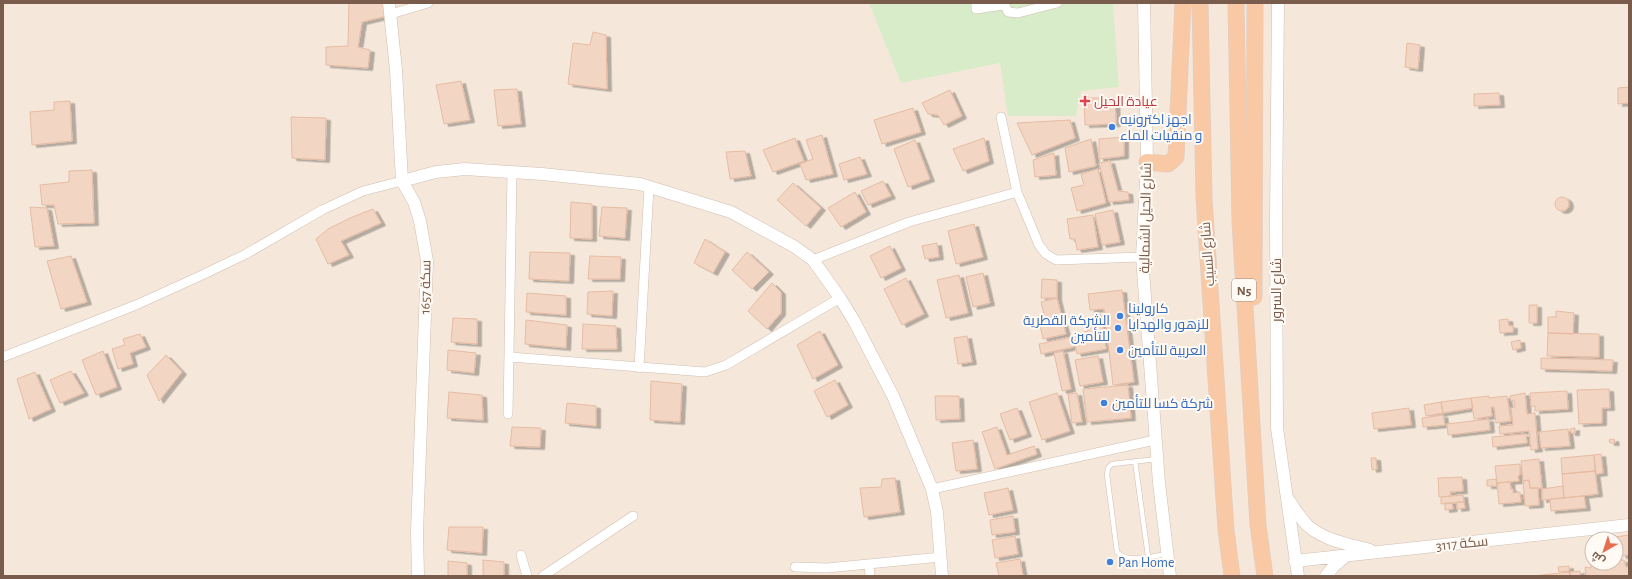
<svg xmlns="http://www.w3.org/2000/svg" width="1632" height="579" viewBox="0 0 1632 579" font-family="'Alegreya Sans',Cairo,sans-serif">
<style>
.residential{fill:#f5e8da;fill-rule:evenodd}
.garden{fill:#d8ecc9}
.building{fill:#f3d5c3;stroke:#e6bba3;filter:url(#shadow)}
.lines{fill:none;stroke-linecap:round;stroke-linejoin:round}
.service-casing{stroke:#d1beb0;stroke-width:5.5}
.minor-casing{stroke:#d1beb0;stroke-width:10}
.tertiary-casing{stroke:#d1beb0;stroke-width:13}
.trunk-casing{stroke:#dad1cd;stroke-width:17}
.service{stroke:#fff;stroke-width:4.5}
.minor{stroke:#fff;stroke-width:9}
.tertiary{stroke:#fff;stroke-width:12}
.trunk{stroke:#f9c8a4;stroke-width:16}
.health-dot{fill:#e0444e;stroke:#fffaf3;stroke-width:1.5}
.shop-dot{fill:#3f7fe0;stroke:#fffaf3;stroke-width:1.5}
.labels{text-anchor:middle;stroke-width:4;stroke-linejoin:round;paint-order:stroke}
.shield{fill:#fffaf3;stroke:#a28b7f;stroke-width:1}
.shield-label{font-size:13px;font-weight:bold;fill:#7a5c4d}
.health-label{font-size:14px;fill:#be3a42;stroke:#fffaf3;text-anchor:start}
.shop-label{font-size:14px;fill:#366cbe;stroke:#fffaf3;text-anchor:start}
.street-label{font-size:14px;fill:#7a5c4d;stroke:#fffaf3}
</style>
<defs>
<filter id="shadow"><feDropShadow dx="4.5" dy="2.5" stdDeviation="0" flood-color="#0004"/></filter>
</defs>
<rect width="100%" height="100%" fill="#fdf6ec"/>
<path class="residential" d="M3,3H1629V576H3ZM1592,539H1616V563H1592Z"/>
<path class="garden" d="M869,3H1113L1119,87L1081,91L1076,116H1008L1000,63L901,83Z"/>
<path class="building" d="M349,3H384L387,16L362,22L358,47L370,50L368,68L326,65V47L348,46Z
M593,32L606,35L607,89L568,84L573,43L590,45Z
M1407,43L1420,45L1418,69L1405,67Z
M461,81L470,120L444,124L436,85Z
M1629,87V103L1618,104V88Z
M517,89L521,124L498,126L494,90Z
M950,90L962,116L944,125L938,115L928,114L922,103Z
M1499,93L1500,105L1474,106V94Z
M1084,98H1115L1116,124L1085,125Z
M70,101L72,141L32,145L30,112L54,110V102Z
M913,108L921,132L882,144L874,120Z
M291,117L326,118L325,160L292,158Z
M1070,120L1075,138L1032,155L1017,123Z
M822,135L833,174L806,180L800,164L813,159L806,140Z
M1124,137V156L1099,159V139Z
M795,138L804,161L773,172L763,150Z
M984,138L989,161L963,171L953,149Z
M1091,139L1096,166L1069,172L1065,148Z
M915,140L930,179L908,187L894,149Z
M745,151L751,176L730,179L726,152Z
M1054,153L1056,175L1035,177L1033,160Z
M860,157L867,174L844,180L839,164Z
M1110,161L1118,191L1128,192L1129,200L1109,202L1099,163Z
M1098,169L1106,203L1077,211L1071,188L1084,185L1081,174Z
M92,170L94,223L58,224L54,205H42L40,185L69,182V171Z
M883,181L891,196L868,205L861,191Z
M793,183L821,208L806,226L777,200Z
M855,192L866,212L841,227L828,208Z
M1555 204a7 7 0 1 1 14 0a7 7 0 1 1-14 0Z
M571,202L592,204V239L570,238Z
M30,207L47,208L54,246L35,247Z
M602,207L627,208L625,238L599,236Z
M373,209L381,223L341,241L349,255L328,264L316,239L328,229L350,218Z
M1113,210L1120,242L1102,245L1095,214Z
M1093,215L1098,247L1077,250L1075,239H1070L1067,219Z
M974,224L983,257L956,264L948,231Z
M705,239L725,252L713,273L694,263Z
M937,243L939,257L925,259L922,246Z
M890,246L901,268L881,278L870,256Z
M530,252L570,253L569,281L529,279Z
M747,252L769,272L752,289L732,270Z
M71,256L87,302L61,309L47,261Z
M590,256L621,257L620,279H588Z
M983,273L990,303L973,307L966,277Z
M959,275L968,313L946,318L937,280Z
M906,278L924,314L902,325L884,289Z
M1042,279L1057,280V298H1041Z
M772,283L781,292V313L767,329L748,311Z
M1122,290L1134,382L1113,385L1104,309L1090,310L1088,294Z
M613,291L612,316L587,314L588,292Z
M527,293L566,296V315L526,312Z
M1057,298L1066,334L1043,339L1038,316L1044,314L1041,302Z
M1529,305H1537V323H1529Z
M1556,311L1574,313L1573,334L1548,333V317H1556Z
M1101,315L1106,349L1077,354L1073,335L1088,331V317Z
M453,318L477,319V344L451,342Z
M1508,319L1509,326H1513V332L1500,333L1499,320Z
M526,320L567,325L566,348L525,344Z
M583,324L616,326L617,349H582Z
M820,331L838,365L813,379L797,345Z
M1548,333L1599,334V357L1547,356Z
M140,334L146,347L130,353L133,364L118,369L112,349L125,345L123,339Z
M967,336L972,362L958,364L954,338Z
M1072,337L1074,347L1041,354L1039,344Z
M1520,340L1521,348L1513,350L1511,342Z
M448,350L476,353L474,373L447,370Z
M103,351L117,387L96,395L82,360Z
M1063,351L1071,389L1062,391L1054,353Z
M166,355L182,372L159,401L147,375Z
M1098,356L1103,382L1080,386L1075,360Z
M1541,358L1613,360L1612,371L1541,369Z
M71,371L84,393L60,403L50,380Z
M35,372L51,409L29,419L17,379Z
M835,380L848,405L827,417L814,391Z
M651,381L682,384L680,422L650,420Z
M1128,385L1131,418L1087,422L1083,389Z
M1609,389L1610,408H1602V423L1579,424L1577,390Z
M1567,391L1568,409L1535,411V406H1531L1530,393Z
M449,392L482,395L483,420L447,418Z
M1057,393L1070,431L1042,440L1029,402Z
M1077,393L1082,422L1072,423L1068,394Z
M1525,393L1527,414L1535,413L1538,449L1531,450L1529,431L1500,434L1499,426L1513,425L1511,408L1515,407L1514,400L1511,401L1510,396Z
M935,396H959L960,419L936,420Z
M1489,396V398L1507,396L1511,421L1496,423L1494,407H1491L1492,416L1474,419L1471,398Z
M1471,398L1473,408L1443,413L1441,402Z
M1441,402L1443,413L1426,416L1424,405Z
M567,403L596,406V426L565,423Z
M1017,408L1027,434L1010,440L1000,414Z
M1409,408L1411,425L1374,429L1372,413Z
M1443,415L1445,425L1423,427L1422,418Z
M1489,419L1490,430L1448,435L1447,424Z
M512,427L541,428L540,447L510,446Z
M997,427L1007,455L1034,446L1037,454L995,469L982,432Z
M1575,428V433H1571L1570,429Z
M1568,429L1570,446L1541,448L1539,432Z
M1526,434L1527,443L1493,447L1492,437Z
M1614,439L1615,443H1610L1609,440Z
M973,440L977,469L956,471L952,443Z
M1601,454L1603,473L1596,474L1594,455Z
M1594,455L1595,471L1562,474L1561,458Z
M1371,458H1376L1377,469L1372,470Z
M1539,459L1542,488H1530L1529,480L1523,481L1521,461Z
M1520,464V475L1518,476L1519,481L1497,483L1495,466Z
M1595,471L1598,494L1564,498L1562,474Z
M1462,477L1463,491L1450,492L1451,496L1439,497L1438,478Z
M895,478L900,512L864,517L860,488L881,487L882,479Z
M1496,479L1497,486H1487V480Z
M1529,480L1530,488H1538L1539,505L1525,506L1523,481Z
M1510,482L1511,489H1513V493L1520,492L1521,502L1499,504L1497,483Z
M1563,486L1564,498L1542,500V489Z
M1008,488L1013,510L989,515L984,493Z
M1463,495L1464,502L1441,504V497Z
M1584,496L1586,508L1551,511L1550,499Z
M1457,502H1464L1465,508L1457,509Z
M1445,503H1452L1453,509L1445,510Z
M1013,516L1015,532L992,535L990,520Z
M449,527H483L482,553L447,550Z
M1629,535V555L1622,556L1620,543L1616,544V539L1608,538Z
M1015,536L1018,554L995,558L992,540Z
M1020,559L1023,576H999L996,563Z
M483,560L504,562V576H483Z
M1616,560H1624L1626,567H1629V576H1586L1585,567L1591,568V563H1616Z
M448,561L467,563V576H448Z
M1569,566V571L1559,572L1558,567Z
M1580,571V576H1571L1570,572Z
M1569,572L1570,576H1533Z"/>
<g class="lines">
<g class="service-casing">
<path id="service" d="M1157,459L1112,464L1108,468L1107,475L1117,552C1128,564 1153,556 1167,554
M1135,461L1148,556"/>
</g>
<g class="minor-casing">
<path id="minor" d="M976,3V9L1003,5
M1004,3L1008,12L1018,13L1057,3
M391,14L428,3
M1001,117L1017,192L1039,245L1046,254L1056,260L1142,257
M813,260L909,222L1017,192
M3,357L136,305L200,276L246,254L322,210L363,191L402,181
M510,357L705,372L726,365L840,298
M639,368L649,187
M508,414L512,172
M932,489L1155,440
M521,555L527,576
M869,564L870,576
M795,567L827,568L941,557
M543,576L633,516"/>
</g>
<g class="tertiary-casing">
<path id="tertiary" d="M389,3L396,70L402,181L414,202L420,221L427,261L417,532L418,576
M1144,3L1147,162L1142,257L1159,483L1170,576
M1278,3L1276,220L1277,428L1298,576
M402,181L436,172L465,169L542,174L640,184L731,212L795,247L813,260L840,298L854,321L893,396L932,489L937,512L942,576
M1287,498C1294,507 1300,518 1308,526C1326,541 1348,544 1370,550
M1295,561L1629,525
M1326,576L1334,566L1346,556"/>
</g>
<g class="trunk-casing">
<path id="trunk" d="M1200,3L1204,198L1226,530L1232,576
M1236,3L1240,222L1258,525L1265,576
M1147,162L1168,164L1176,157L1183,3
M1254,297L1255,3"/>
</g>
<use href="#service" class="service"/>
<use href="#minor" class="minor"/>
<use href="#tertiary" class="tertiary"/>
<use href="#trunk" class="trunk"/>
</g>
<path class="health-dot" d="M1083 95h4v4h4v4h-4v4h-4v-4h-4v-4h4z"/>
<g class="shop-dot">
<circle cx="1112" cy="127" r="4"/>
<circle cx="1120" cy="316" r="4"/>
<circle cx="1118" cy="328" r="4"/>
<circle cx="1120" cy="350" r="4"/>
<circle cx="1104" cy="403" r="4"/>
<circle cx="1110" cy="562" r="4"/>
</g>
<g class="labels">
<rect class="shield" x="1232" y="279" width="24" height="22" rx="3"/>
<g class="shield-label">
<text x="1244" y="295">N5</text>
</g>
<g class="health-label">
<text x="1094" y="106">عيادة الحيل</text>
</g>
<g class="shop-label">
<text x="1120" y="124">اجهز اكترونيه<tspan x="1120" dy="16">و منقيات الماء</tspan></text>
<text x="1128" y="313">كارولينا<tspan x="1128" dy="16">للزهور والهدايا</tspan></text>
<text x="1110" y="325" text-anchor="end">الشركة القطرية<tspan x="1110" dy="16">للتأمين</tspan></text>
<text x="1128" y="355">العربية للتأمين</text>
<text x="1112" y="408">شركة كسا للتأمين</text>
<text x="1118" y="567">Pan Home</text>
</g>
<g class="street-label">
<text transform="translate(1145 218) rotate(-89)" y="5">شارع الحيل الشمالية</text>
<text transform="translate(1207 254) rotate(-94)" y="5">شارع السيب</text>
<text transform="translate(425 287) rotate(-89)" y="5">سكة 1657</text>
<text transform="translate(1276 290) rotate(-90)" y="5">شارع السرور</text>
<text transform="translate(1462 543) rotate(-6)" y="5">سكة 3117</text>
</g>
</g>
<rect width="1632" height="579" fill="none" stroke="#7a5c4d" stroke-width="8"/>
<g transform="translate(1604 551) rotate(219)"><circle r="19" fill="#fffaf3" stroke="#cabbb1"/>
<path d="M0-3L7 15L0 10L-7 15Z" fill="#e76f51"/>
<text y="-6" font-size="11" font-weight="bold" text-anchor="middle" fill="#7a5c4d">ش</text>
</g>
</svg>
